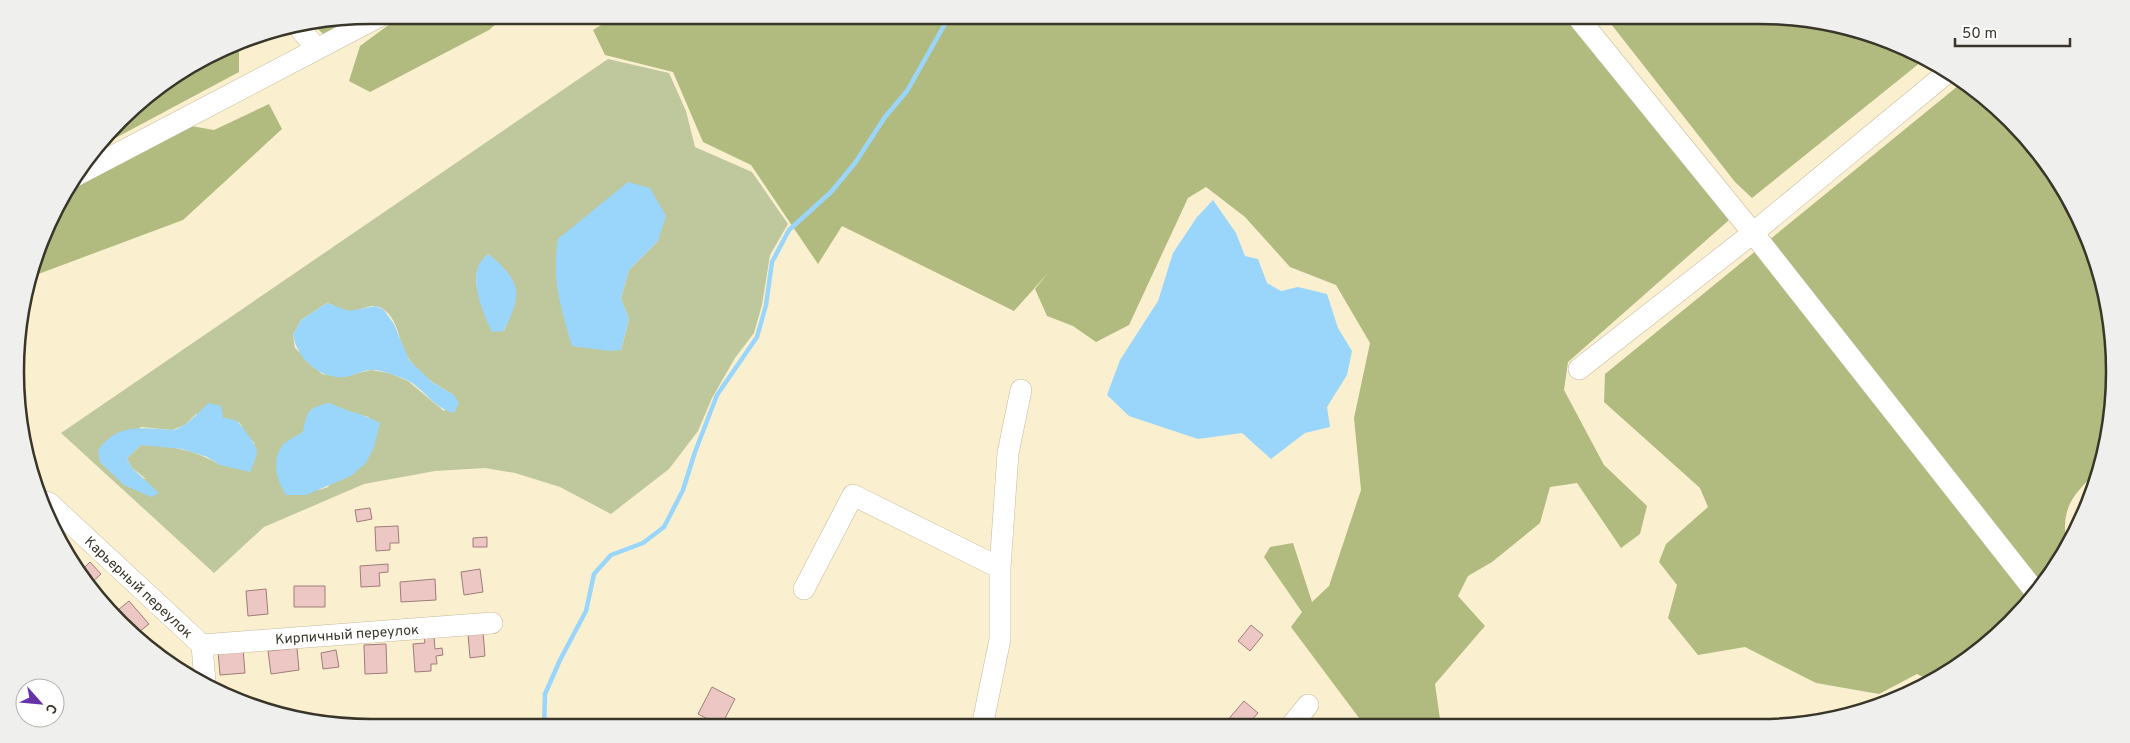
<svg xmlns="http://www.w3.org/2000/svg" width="2130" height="743" viewBox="0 0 2130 743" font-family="Overpass,sans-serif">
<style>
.green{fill:#bfc79d;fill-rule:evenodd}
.forest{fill:#b1bb7f}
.water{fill:#9ad6fc}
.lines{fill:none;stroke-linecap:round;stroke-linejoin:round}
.stream{stroke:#9ad6fc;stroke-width:4.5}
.building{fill:#edc7c4;stroke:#9f7c79}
.minor-casing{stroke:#c4bb9c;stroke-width:22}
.minor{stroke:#fff;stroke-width:21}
.labels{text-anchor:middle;stroke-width:5;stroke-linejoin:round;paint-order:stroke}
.street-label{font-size:14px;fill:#393629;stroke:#fff}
.rim{fill:none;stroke:#393629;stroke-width:2.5}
</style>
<rect width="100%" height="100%" fill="#faf0d0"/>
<path class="green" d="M608,59L669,73L686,111L695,147L752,172L788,224L770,255L762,305L754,333L735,358L712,398L698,431L669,469L611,514L560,487L515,473L485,468L435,471L364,484L264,527L214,573L61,433ZM558,239L658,241L629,270L621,298L629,319L621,350ZM488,254C520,284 520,291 504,331C486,307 461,281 488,254ZM327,303C334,305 342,310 348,311C358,313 369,303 379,307C399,315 398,343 409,359C419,375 438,386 454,395L444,411L408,381L389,373L371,370L343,377L322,374L295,348L293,335L301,320ZM329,403L346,412L369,417L328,487L319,490L282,446L303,432ZM196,414L223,418L240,423L245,433L255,444L220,465C195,450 170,445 141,445L127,458L132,468L146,479L111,471L100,462L141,427L172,430L185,425Z"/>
<path class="forest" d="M402,15H506L489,30L370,92L349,81L360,46Z
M617,15H1580L1729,200L1728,221L1568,362L1564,390L1604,465L1647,506L1640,534L1621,548L1577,483L1550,487L1540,523L1492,562L1468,576L1458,596L1485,626L1435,684L1441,726H1365L1291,627L1302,612L1264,557L1270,547L1293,543L1312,602L1329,586L1361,490L1354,418L1370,343L1336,285L1290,267L1245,217L1206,187L1188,198L1129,325L1096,342L1073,326L1047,316L1035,289L1049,272L1014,311L842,226L818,264L751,165L703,142L673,72L605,55L593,30Z
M1604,15H1759L1850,27L1916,52L1926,58L1752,198L1735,182Z
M354,17L323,34L310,21Z
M232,44L239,50V72L93,150L136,104Z
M1964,81L1975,89L2026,136L2067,193L2096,257L2112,325L2114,395L2103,461L2101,467C2071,498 2060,505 2067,551L1994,639L1931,681L1917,674L1879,694L1816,683L1745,647L1698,655L1668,618L1677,585L1659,562L1666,544L1708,507L1700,488L1604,402L1605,374Z
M269,104L282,129L183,220L33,276L52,214L65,193L185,125L214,130Z"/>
<path class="water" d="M628,182L650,188L666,216L658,241L629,270L621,298L629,319L621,350L610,351L572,346C561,308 551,279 558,239Z
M1213,200L1236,233L1245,256L1258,259L1267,283L1281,291L1298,287L1327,294L1338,328L1352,351L1347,375L1327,407L1330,427L1305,433L1271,459L1242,433L1198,439L1129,416L1107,395L1120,360L1158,301L1173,253L1197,217Z
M488,254C500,263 519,280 516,298C515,309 508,321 504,331L492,332C484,316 469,280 480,263C482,260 485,257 488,254Z
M327,303L349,311L376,306L384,310L394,324L409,360L432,382L454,395L459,403L454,413C435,409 424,389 407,380C397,376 381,369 370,370C361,371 353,376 344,377C319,379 297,358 293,335L301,320Z
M209,403L221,406L223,418C229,418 233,419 238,422C242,426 258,447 257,452C257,458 252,466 250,472L220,465L207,457L182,449L141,445L127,458L132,468L159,493L151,497L124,485L100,462L98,450C115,427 133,427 160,429C164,429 168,430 172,430C186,428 198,412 209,403Z
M329,403C346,411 364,414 380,423L374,447L366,463L351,476L306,495H286C277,481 271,461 282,446C287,440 297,436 303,432C307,411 308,408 329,403Z"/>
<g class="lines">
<path class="stream" d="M544,728L545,694L560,660L586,611L594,574L611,555L643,543L664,527L683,490L695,452L717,395L757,337L766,305L772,262L789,230L831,192L855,163L885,117L907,91L950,15"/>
</g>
<path class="building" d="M370,508L372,519L357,522L355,510Z
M398,526L399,543H390V550L376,551L375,527Z
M487,537V547H473V538Z
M90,562L101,574L88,586L78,574Z
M388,564V572L379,573L380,586L361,587L360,566Z
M480,569L483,592L464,595L461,572Z
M435,579L436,600L401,602L400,582Z
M294,586H325V607H294Z
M266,589L268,614L248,616L246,591Z
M129,601L149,624L134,636L112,615Z
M1251,625L1263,635L1250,651L1238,641Z
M483,632L485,656L470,658L468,634Z
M434,636L435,649L442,648L443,655L436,656L437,664H431V671L415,672L413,644L425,643L424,637Z
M386,644L387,673L365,674L364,645Z
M243,648L245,673L220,675L218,651Z
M297,648L299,670L271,674L268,651Z
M163,649L175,666L172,667L157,654Z
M336,650L339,667L323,669L321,653Z
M712,687L735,699L721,726L698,714Z
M1244,701L1258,713L1246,726H1231L1226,722Z"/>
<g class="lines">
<g class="minor-casing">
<path id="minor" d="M1576,15L1753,233L2034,590
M296,24L317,49
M75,176L382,15
M1579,369L1753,233L1948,72
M45,502L49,503L202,645L205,682
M804,589L853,495L1000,568
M202,645L492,623
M1291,726L1308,705
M982,727L1000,639V568L1008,453L1021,390"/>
</g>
<use href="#minor" class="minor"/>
</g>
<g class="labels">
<g class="street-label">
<text transform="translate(139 587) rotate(43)" y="5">Карьерный переулок</text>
<text transform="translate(347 634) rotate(-4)" y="5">Кирпичный переулок</text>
</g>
</g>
<path d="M0 0H2130V743H0ZM371 24H1759A347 347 0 0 1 2106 371V372A347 347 0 0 1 1759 719H371A347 347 0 0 1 24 372V371A347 347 0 0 1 371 24Z" fill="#efefee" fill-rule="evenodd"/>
<path class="rim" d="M371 24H1759A347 347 0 0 1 2106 371V372A347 347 0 0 1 1759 719H371A347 347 0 0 1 24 372V371A347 347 0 0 1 371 24Z"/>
<g transform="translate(40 703) rotate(117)"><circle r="24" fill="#ffffff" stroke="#b0afa9"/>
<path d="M0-4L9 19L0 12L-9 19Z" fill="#6732a8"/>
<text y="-8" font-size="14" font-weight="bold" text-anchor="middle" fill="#393629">С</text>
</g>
<path d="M1955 38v8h115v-8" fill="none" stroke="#393629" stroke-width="2.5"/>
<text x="1962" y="38" font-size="15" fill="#393629" stroke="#ffffff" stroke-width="4" paint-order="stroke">50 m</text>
</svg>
